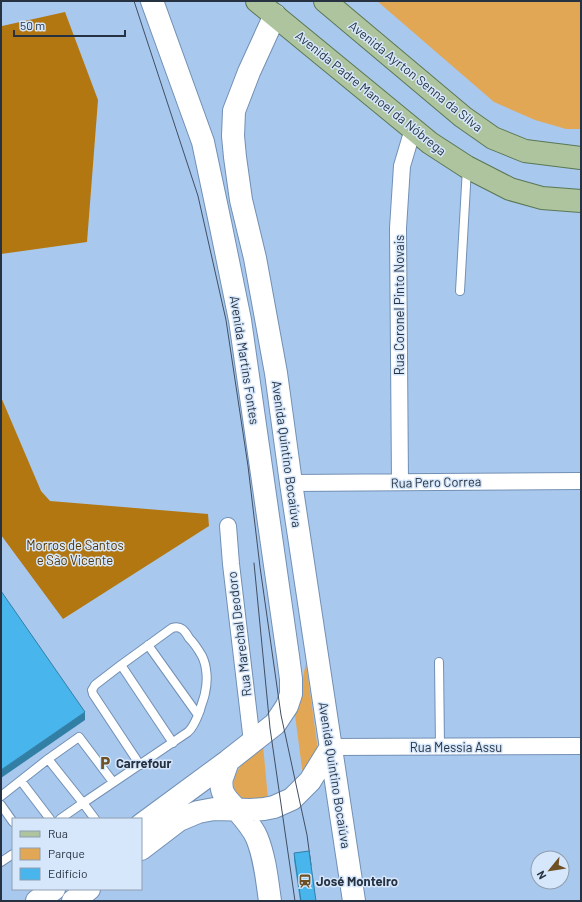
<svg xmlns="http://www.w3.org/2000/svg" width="582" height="902" viewBox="0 0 582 902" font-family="Barlow,sans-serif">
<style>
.green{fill:#e1a755}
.forest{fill:#b27710}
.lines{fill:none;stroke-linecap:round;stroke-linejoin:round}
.lane-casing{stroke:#7290b4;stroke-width:10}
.street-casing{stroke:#7290b4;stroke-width:18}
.secondary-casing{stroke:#7290b4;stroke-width:24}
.primary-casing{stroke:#5a7753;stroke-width:24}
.lane{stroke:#fff;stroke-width:8}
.street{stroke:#fff;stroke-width:16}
.secondary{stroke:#fff;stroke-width:22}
.primary{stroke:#adc49e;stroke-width:22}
.tram{stroke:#404f63;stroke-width:1}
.wall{fill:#3e9dcc}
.shaded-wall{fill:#327fa6}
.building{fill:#48b6ed;stroke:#327fa6}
.labels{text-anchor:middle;stroke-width:3;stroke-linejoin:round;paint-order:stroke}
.street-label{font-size:13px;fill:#263241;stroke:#d7e7fb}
.park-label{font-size:13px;fill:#553702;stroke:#d7e7fb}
.poi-label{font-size:13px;font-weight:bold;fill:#263241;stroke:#d7e7fb;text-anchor:start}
</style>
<rect width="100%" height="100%" fill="#a9c8ee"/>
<path class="green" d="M377,1H581V129H566L535,120L494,102Z
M306,663L317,743V754L303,776L295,715Z
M263,745L268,799L251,800L240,798C239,795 236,792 235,790C229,771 251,755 263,745Z"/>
<path class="forest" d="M65,12L98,100L87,242L1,254V25L2,26Z
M1,397L41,491L50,501L208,514L209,526L63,619L1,535Z"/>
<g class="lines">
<g class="lane-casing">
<path id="lane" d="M460,291L467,168
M148,645L198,715
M439,662L440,747
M121,665L173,743
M48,759L83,803L60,819
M21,781L50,819
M1,796L48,759L79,737L113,782
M1,805L13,822
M95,819L83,803L188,732C194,727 197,718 200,710C201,705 204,699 205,693C208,681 207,666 202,656C198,649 194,643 189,638C185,631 181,625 172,628L121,665L95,685L92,690L93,694L140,765
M1,862L13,854"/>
</g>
<g class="street-casing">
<path id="street" d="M400,482L398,228L402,166L413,129
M291,483L581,481
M228,526L231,564L252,742
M331,747L581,746"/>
</g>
<g class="secondary-casing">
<path id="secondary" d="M275,15L249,72L234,111L233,136L235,157L241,200L255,258L276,373L291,483L354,901
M228,761C226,767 224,773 222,778C219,794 228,800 237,810C244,818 253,828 257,838C265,858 267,880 270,901
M141,825L228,761L275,724L287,706L291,694V679L288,656L240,320L221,227L203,142L152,1
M141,849L179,820L198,812L214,809L251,810L264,809L274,807L292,799L310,781L331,747
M37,901L54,889
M73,901L89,889"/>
</g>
<g class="primary-casing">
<path id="primary" d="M257,1L430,143L467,167L510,189L542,198L581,201
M325,1L463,117L493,138L525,151L581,158"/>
</g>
<use href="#lane" class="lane"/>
<use href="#street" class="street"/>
<use href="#secondary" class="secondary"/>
<use href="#primary" class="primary"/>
<path class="tram" d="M134,1L198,196L226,320L248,466L260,567L281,715L307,835L311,865
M254,563L270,728L295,901"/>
</g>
<path class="wall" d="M294,853L316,901H300L294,860Z"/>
<path class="shaded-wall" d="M85,712V720L1,778V770Z"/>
<path class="building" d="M1,591L85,712L1,770Z
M309,851L316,901H301L294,853Z"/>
<defs>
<g id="parking-bare" transform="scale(1.08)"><path d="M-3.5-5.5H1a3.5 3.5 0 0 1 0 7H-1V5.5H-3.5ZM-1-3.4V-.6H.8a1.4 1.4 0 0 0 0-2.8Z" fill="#6e5024" stroke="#d7e7fb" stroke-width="2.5" paint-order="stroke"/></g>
<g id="station-bare" transform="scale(1.08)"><path d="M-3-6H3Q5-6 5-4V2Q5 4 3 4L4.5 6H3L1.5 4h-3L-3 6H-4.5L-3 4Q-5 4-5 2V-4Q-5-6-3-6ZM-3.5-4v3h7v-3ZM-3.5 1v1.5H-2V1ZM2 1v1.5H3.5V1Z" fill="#6e5024" stroke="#d7e7fb" stroke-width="2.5" paint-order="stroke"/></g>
</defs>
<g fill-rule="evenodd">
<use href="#parking-bare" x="105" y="763"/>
<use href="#station-bare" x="305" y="881"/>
</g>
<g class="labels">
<g class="street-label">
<text transform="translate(416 76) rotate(39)" y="5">Avenida Ayrton Senna da Silva</text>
<text transform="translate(371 93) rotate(39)" y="5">Avenida Padre Manoel da Nóbrega</text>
<text transform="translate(399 305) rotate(-90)" y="5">Rua Coronel Pinto Novais</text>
<text transform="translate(245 360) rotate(81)" y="5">Avenida Martins Fontes</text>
<text transform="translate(287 454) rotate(82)" y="5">Avenida Quintino Bocaiúva</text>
<text transform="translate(436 482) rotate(-1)" y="5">Rua Pero Correa</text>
<text transform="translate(239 634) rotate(-97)" y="5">Rua Marechal Deodoro</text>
<text x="456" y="752">Rua Messia Assu</text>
<text transform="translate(335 775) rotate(81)" y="5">Avenida Quintino Bocaiúva</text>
</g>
<g class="park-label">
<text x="75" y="550">Morros de Santos<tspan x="75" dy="15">e São Vicente</tspan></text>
</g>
<g class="poi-label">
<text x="116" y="768">Carrefour</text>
<text x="316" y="886">José Monteiro</text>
</g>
</g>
<rect width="582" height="902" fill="none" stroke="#263241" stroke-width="4"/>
<rect x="12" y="818" width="130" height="72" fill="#d7e7fb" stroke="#909fb1"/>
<rect x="20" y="831" width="20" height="6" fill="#adc49e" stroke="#909fb1"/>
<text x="48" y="838" font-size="12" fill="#263241">Rua</text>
<rect x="20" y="848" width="20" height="12" fill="#e1a755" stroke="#909fb1"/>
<text x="48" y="858" font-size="12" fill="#263241">Parque</text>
<rect x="20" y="868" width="20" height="12" fill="#48b6ed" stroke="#909fb1"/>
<text x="48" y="878" font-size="12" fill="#263241">Edifício</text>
<g transform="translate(550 870) rotate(240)"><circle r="19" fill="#d7e7fb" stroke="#909fb1"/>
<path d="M0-3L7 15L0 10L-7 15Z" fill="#6e5024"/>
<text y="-6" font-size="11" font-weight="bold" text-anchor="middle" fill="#263241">N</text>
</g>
<path d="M14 30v6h111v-6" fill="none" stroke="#263241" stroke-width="2"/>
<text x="20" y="30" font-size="12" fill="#263241" stroke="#d7e7fb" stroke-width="3" paint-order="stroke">50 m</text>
</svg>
